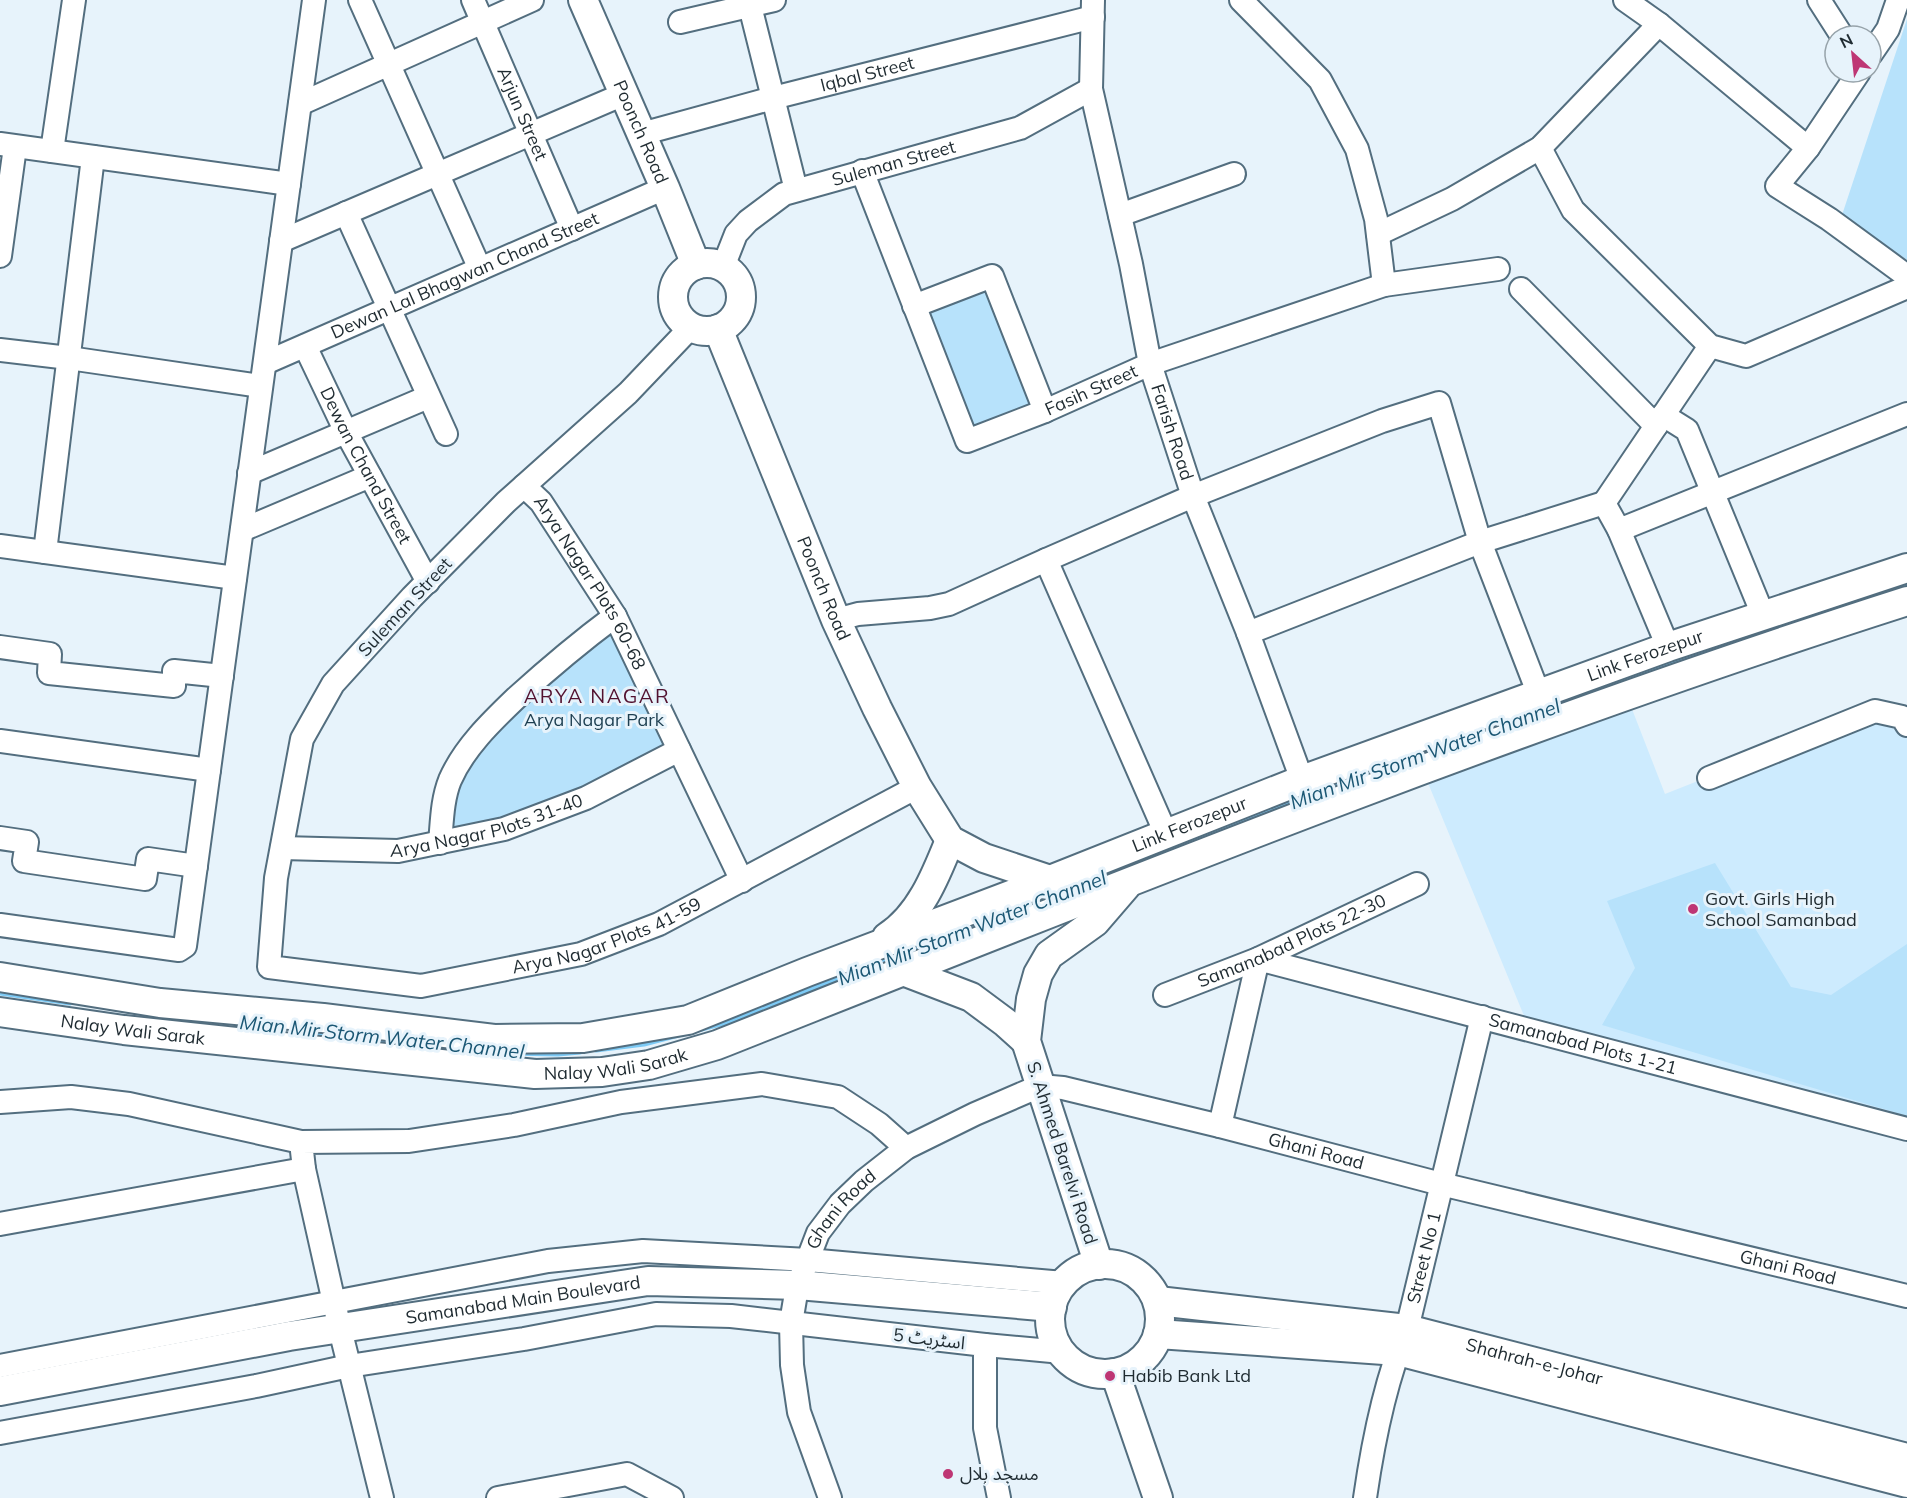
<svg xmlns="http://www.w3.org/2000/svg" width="1907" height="1498" viewBox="0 0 1907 1498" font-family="Mulish,'Noto Sans Arabic',sans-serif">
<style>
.built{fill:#cdebfe}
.green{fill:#b7e2fb}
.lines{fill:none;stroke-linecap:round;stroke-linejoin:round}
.stream{stroke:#7dcaf5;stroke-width:5}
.minor-casing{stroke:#536e7f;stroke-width:26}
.major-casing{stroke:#536e7f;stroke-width:32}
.minor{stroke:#fff;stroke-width:22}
.major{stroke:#fff;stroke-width:28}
.poi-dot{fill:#be3674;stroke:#e7f3fb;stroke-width:2}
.labels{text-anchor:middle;stroke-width:6;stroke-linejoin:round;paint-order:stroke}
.street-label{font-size:18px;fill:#1f2b31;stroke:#e7f3fb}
.park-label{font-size:18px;fill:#1d3f51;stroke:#e7f3fb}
.poi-label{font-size:18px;fill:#1f2b31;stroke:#e7f3fb;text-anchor:start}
.neighbourhood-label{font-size:20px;letter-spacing:1.5px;fill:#52112f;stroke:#e7f3fb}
.water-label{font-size:20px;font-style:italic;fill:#1b5774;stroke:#e7f3fb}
</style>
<rect width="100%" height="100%" fill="#e7f3fb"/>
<path class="built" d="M1630,704L1665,794L1875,711L1907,715V1127L1527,1023L1428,783Z"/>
<path class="green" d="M1907,19V260L1842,215Z
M992,276L1045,411L967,441L914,306Z
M616,613L690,755L442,841L454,782L475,749Z
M1715,863L1791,987L1831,995L1907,944V1116L1602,1025L1635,968L1607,901Z"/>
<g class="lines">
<path class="stream" d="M0,993L70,1003
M297,1030L431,1046
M596,1050L644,1044L728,1022C1118,869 1508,712 1907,585
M509,1053L558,1054L580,1052"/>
<g class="minor-casing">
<g id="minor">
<path d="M360,0L480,269"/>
<path id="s1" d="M473,0L572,229"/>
<path id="s2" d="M1093,0L1091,89L1131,264L1150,364L1193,496L1248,633L1302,780"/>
<path d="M1241,0L1320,80L1357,149L1376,219L1384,285"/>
<path d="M1625,0L1659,24L1808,148L1859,72"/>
<path d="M1819,0L1842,36"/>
<path d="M750,6L796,190"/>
<path d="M680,22L774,0"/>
<path d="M1871,54L1888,29L1898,0"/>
<path d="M300,104L532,0"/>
<path id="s3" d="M641,134L773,98L1093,17"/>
<path d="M0,144L289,184"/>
<path d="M1540,148L1573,210L1710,346L1746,356L1907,287"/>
<path d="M1808,148L1777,186L1829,219L1907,276"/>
<path d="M52,151L74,0"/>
<path id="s4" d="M862,171L967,441L1045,411L1150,364L1384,285L1498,269"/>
<path d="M346,213L446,434"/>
<path d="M1120,215L1234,174"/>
<path d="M1378,234L1452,199L1540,148L1659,24"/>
<path d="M281,241L624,94"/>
<path d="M0,256L15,147"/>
<path id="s5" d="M723,267L736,234L748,221L784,194L1020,128L1091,89"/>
<path d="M1521,289L1656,426"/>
<path d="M914,306L992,276L1045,411"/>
<path id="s6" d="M691,327L628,393L506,502L412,597L333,684L302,739L276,878L269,967L421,986L581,954L659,924L917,787"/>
<path id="s7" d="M305,346L346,432L428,582"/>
<path d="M0,350L69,358L261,386"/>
<path id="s8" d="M265,363L665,188"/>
<path d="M1663,415L1687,430L1763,615"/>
<path d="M249,473L428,397"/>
<path id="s9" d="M524,486L541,502L615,616L742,881"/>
<path d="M1604,503L1710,346"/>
<path d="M242,530L370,476"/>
<path d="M1619,530L1668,647"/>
<path d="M0,546L235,578"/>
<path d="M45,552L93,157"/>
<path d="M1046,560L1166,834"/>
<path d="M836,620L858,614L930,608L949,604L1046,560L1193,496L1382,421L1439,403L1480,542L1539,695"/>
<path d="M1248,633L1480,542L1604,503L1619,530L1907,414"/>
<path d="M0,647L50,654L49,673L174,686V671L222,676"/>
<path d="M0,741L209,770"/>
<path d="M1709,778L1875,711L1902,717L1907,725"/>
<path d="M0,838L27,842L24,861L145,879L148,859L196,866"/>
<path d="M440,843C442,822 442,800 450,780C464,748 491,722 516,698C548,669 580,642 615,616"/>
<path id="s10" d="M282,848L398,851L504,829L586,798L679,750"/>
<path d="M0,925L179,950L185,946L314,0"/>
<path id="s11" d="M1165,995L1258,959L1417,884"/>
<path d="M0,1102L71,1097L129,1104L301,1142"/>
<path id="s12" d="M1220,1126L1258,959L1907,1129"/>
<path d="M0,1224L304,1169"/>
<path d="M985,1345L1062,1352"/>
<path d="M0,1366L548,1261L643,1251L808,1260L1064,1283"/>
<path d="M0,1433L256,1386L349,1366L524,1339L656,1314L731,1316L985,1345V1428L999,1498"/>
<path d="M382,1498L340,1329L304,1169L301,1142L409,1141L514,1125L621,1102L762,1084L838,1097L879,1124L906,1148"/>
<path d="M498,1498L627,1474L672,1498"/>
<path id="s13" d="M830,1498L799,1412L792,1365L791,1323L795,1299L798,1285L818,1233L840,1204L864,1181L906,1148L975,1114L1040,1086L1063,1088L1220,1126L1441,1184L1907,1296"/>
<path id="s14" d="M1365,1498C1373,1442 1385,1381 1407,1329L1482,1017"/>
</g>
</g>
<g class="major-casing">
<g id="major">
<path id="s15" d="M583,0L665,188L696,265"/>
<circle cx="707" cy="297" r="34"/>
<path id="s16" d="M718,329L836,620L877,708L917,787L950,840L984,858L1050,880"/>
<path d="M887,937C920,916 936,875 950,840"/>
<path d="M903,971L971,997L1006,1023L1026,1041"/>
<path id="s17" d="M0,977L160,1003L323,1018L494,1039L583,1038L688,1020L807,972L1050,880L1302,780L1668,647L1907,568"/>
<path id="s18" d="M0,1012L124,1030L535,1074L602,1072L649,1065L717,1045C1110,889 1503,730 1907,601"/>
<circle cx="1105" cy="1319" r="55"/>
<path d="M1099,1265L1026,1041L1031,999L1038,974L1049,955L1095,922L1126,886"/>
<path id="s19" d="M1158,1301L1407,1329L1907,1458"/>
<path d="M1158,1334L1398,1351L1907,1483"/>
<path d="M1115,1373L1158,1498"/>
<path id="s20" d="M0,1391L289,1336L648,1281L798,1285L1052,1307"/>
</g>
</g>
<use href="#minor" class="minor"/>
<use href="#major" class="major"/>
</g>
<g class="poi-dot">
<circle cx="1693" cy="909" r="6"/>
<circle cx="1110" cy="1376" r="6"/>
<circle cx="948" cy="1474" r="6"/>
</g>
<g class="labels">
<g class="street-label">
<text dy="6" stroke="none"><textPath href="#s3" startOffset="234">Iqbal Street</textPath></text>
<text dy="6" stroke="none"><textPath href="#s1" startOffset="124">Arjun Street</textPath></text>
<text dy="6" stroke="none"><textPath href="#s15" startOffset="144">Poonch Road</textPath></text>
<text dy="6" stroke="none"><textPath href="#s5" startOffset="212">Suleman Street</textPath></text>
<text dy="6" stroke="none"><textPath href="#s8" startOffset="218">Dewan Lal Bhagwan Chand Street</textPath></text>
<text dy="6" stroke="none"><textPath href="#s4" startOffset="424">Fasih Street</textPath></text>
<text dy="6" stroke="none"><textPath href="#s2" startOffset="442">Farish Road</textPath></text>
<text dy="6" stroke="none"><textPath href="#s7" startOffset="134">Dewan Chand Street</textPath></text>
<text dy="6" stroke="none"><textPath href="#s9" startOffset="118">Arya Nagar Plots 60-68</textPath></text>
<text dy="6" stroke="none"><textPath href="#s16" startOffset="280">Poonch Road</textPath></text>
<text transform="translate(405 607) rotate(-47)" y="6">Suleman Street</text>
<text dy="6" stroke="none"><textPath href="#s17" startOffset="1718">Link Ferozepur</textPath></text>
<text dy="6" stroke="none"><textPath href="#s10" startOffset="208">Arya Nagar Plots 31-40</textPath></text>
<text dy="6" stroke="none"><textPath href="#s17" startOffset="1232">Link Ferozepur</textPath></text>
<text dy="6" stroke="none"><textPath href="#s6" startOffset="1146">Arya Nagar Plots 41-59</textPath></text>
<text dy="6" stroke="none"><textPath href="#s11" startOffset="138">Samanabad Plots 22-30</textPath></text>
<text dy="6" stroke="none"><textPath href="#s18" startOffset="134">Nalay Wali Sarak</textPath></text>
<text dy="6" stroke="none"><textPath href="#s12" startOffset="507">Samanabad Plots 1-21</textPath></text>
<text dy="6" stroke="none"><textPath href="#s18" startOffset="620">Nalay Wali Sarak</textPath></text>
<text dy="6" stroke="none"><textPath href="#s13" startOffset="830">Ghani Road</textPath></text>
<text transform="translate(1062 1153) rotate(72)" y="6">S. Ahmed Barelvi Road</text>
<text dy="6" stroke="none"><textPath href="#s13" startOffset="308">Ghani Road</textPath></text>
<text dy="6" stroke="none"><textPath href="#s14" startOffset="248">Street No 1</textPath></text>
<text dy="6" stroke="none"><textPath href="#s13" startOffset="1316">Ghani Road</textPath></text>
<text dy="6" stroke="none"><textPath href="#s20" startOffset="531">Samanabad Main Boulevard</textPath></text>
<text transform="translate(929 1339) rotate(7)" y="6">اسٹریٹ 5</text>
<text dy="6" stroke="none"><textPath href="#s19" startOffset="382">Shahrah-e-Johar</textPath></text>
</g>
<g class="park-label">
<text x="594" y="726">Arya Nagar Park</text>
</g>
<g class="poi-label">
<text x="1705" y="905">Govt. Girls High<tspan x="1705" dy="21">School Samanbad</tspan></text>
<text x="1122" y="1382">Habib Bank Ltd</text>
<text x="960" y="1480">مسجد بلال</text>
</g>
<g class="neighbourhood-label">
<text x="597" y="703">ARYA NAGAR</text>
</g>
<g class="water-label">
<text transform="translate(1425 754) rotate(-20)" y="7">Mian Mir Storm Water Channel</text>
<text transform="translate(972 928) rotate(-21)" y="7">Mian Mir Storm Water Channel</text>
<text transform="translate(382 1037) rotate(6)" y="7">Mian Mir Storm Water Channel</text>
</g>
</g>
<g transform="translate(1853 54) rotate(333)"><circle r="28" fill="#e7f3fb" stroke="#97a3aa" stroke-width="1.5"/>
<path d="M0-4.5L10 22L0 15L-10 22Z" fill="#be3674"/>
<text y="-9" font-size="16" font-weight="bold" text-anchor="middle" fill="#1f2b31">N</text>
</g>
</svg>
